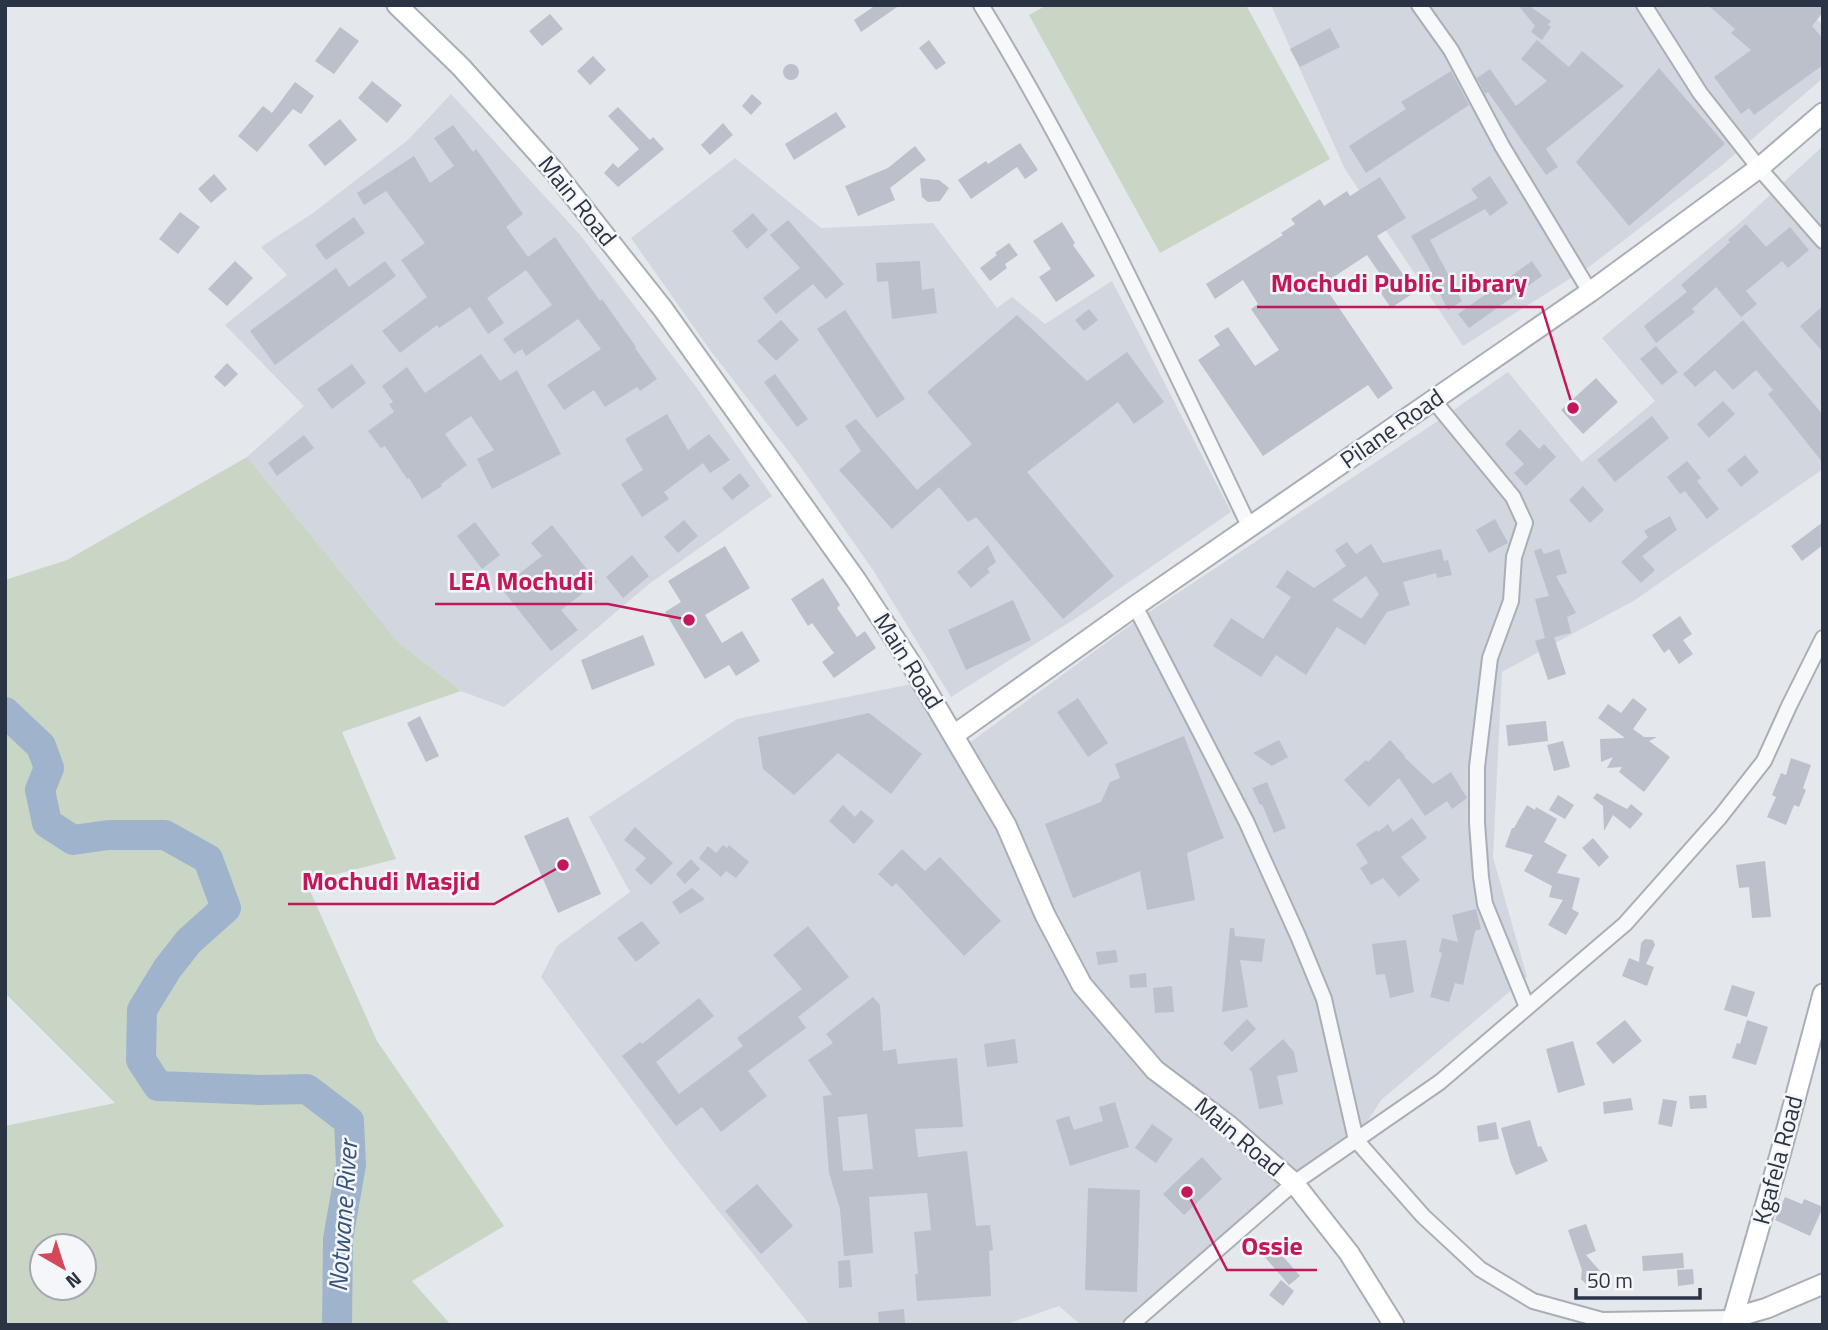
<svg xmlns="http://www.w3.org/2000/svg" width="1828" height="1330" viewBox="0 0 1828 1330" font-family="'Titillium Web',sans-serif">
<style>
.built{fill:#d2d6de}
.green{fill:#c9d6c5;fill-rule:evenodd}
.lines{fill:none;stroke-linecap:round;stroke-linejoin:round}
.river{stroke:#9fb4cc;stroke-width:30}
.building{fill:#bbc0ca;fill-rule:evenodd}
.street-casing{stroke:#a9aeb7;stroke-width:18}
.secondary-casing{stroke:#a9aeb7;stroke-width:23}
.street{stroke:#f7f8fa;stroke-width:14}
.secondary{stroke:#fff;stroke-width:19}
.labels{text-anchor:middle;stroke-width:5;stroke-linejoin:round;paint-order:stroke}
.street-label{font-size:24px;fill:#2b3445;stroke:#f4f6f9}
.water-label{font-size:26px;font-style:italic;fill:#34527a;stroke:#f4f6f9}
.leader{fill:none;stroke:#c2185b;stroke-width:2.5}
.callout-dot{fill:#c2185b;stroke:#f4f6f9;stroke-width:2.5}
.callout-label{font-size:26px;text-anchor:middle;font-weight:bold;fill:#c2185b;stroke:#f4f6f9;stroke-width:5;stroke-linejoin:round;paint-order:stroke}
</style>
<rect width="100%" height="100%" fill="#e4e7ec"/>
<path class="built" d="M1271,5H1801L1823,25V78L1721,166L1590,266L1463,346L1345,169Z
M451,94L581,236L697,388L772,496L649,584L504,707L461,691L398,642L247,457L304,406L225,325L287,275L261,247L313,213L408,140Z
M1823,146V469L1635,600L1502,672L1493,857L1527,977L1381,1100L1356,1140L1294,1183L1118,1325H1081L1059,1306L1004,1325H810L671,1152L541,977L557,946L630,892L589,817L737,719L912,684L954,754L1140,618L1432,425L1508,372L1582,462L1655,401L1602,338L1744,219Z
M735,158L821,228L933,223L997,308L1012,297L1045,324L1112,281L1231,512L1081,615L951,697L873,570L800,466L710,350L631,238Z"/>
<path class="green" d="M1047,5H1246L1330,159L1160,253L1029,15Z
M247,457L398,642L461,691L342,732L396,859L306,882L377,1041L504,1226L412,1281L451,1325H5V1126L115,1103L5,993V580L67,560ZM42,1246H84V1288H42Z"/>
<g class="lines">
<path class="river" d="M5,712L41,746L49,768L40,790L47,823L73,840L108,835H165L208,859L226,908L189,941L167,969L142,1010L141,1060L158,1086L262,1090L307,1089L349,1121L351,1165L338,1239L337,1325"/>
</g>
<path class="building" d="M876,5H900L861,32L854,20Z
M1518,5H1528L1551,21L1548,25L1551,27L1542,40L1531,32L1535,26Z
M1708,5H1823V12L1812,26L1823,39V65L1754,115L1749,108L1741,114L1714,77L1751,50L1731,33L1735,29Z
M550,14L563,29L542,46L529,31Z
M340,27L359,41L334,74L315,61Z
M1330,28L1340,47L1300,67L1290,49Z
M929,40L946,63L936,70L919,48Z
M1537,40L1569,67L1582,51L1624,86L1546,149L1558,167L1546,175L1488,92L1485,94L1477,78L1490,69L1516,106L1547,81L1521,59Z
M593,56L606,70L590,85L577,71Z
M783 72a8 8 0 1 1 16 0a8 8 0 1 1-16 0Z
M1659,68L1725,144L1629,226L1576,162Z
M1451,71L1469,105L1366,173L1349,146L1406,109L1401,102Z
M372,81L402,105L387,123L358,98Z
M295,82L314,96L301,114L293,109L257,152L238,136L263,106L272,113Z
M752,94L762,103L751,115L742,106Z
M618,107L650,140L653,137L664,149L618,187L604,173L613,163L618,168L639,149L608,116Z
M836,112L846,127L794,160L785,144Z
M340,119L357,140L325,166L308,145Z
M723,123L733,135L710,155L701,145Z
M453,125L473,152L476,149L523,214L506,227L528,257L555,237L600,301L602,299L636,347L635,348L657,379L640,391L637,387L605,407L594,390L564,410L547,385L601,349L578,319L526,356L522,349L514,354L503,339L552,305L526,270L487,298L504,323L488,334L470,307L439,328L437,325L400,353L382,331L427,297L401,260L425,243L386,191L364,205L357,193L414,156L430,183L454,166L434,138Z
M1020,143L1038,170L1025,179L1017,167L971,199L958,180L986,161L988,164Z
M915,146L926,160L890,188L895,200L858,216L845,186L888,168Z
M214,174L227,189L211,203L198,189Z
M1490,176L1508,203L1490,216L1485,209L1430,240L1462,301L1448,310L1429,272L1431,271L1411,236L1478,198L1471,189Z
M1380,177L1406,218L1377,236L1415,292L1391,308L1374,283L1382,277L1367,255L1323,284L1393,388L1378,399L1368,385L1263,456L1198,360L1220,345L1214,336L1228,327L1255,366L1279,350L1251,309L1258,304L1243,280L1215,299L1206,284L1283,235L1281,233L1295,224L1291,219L1320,199L1324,206L1347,191L1350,196Z
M920,178L939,180L949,188L940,201L928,202L922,197Z
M180,212L200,227L178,254L159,239Z
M753,213L768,230L747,249L732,231Z
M354,217L365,233L326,260L315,245Z
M788,220L844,284L826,299L813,284L776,314L763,298L800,268L770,235Z
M1062,222L1075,243L1073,245L1095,276L1056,302L1039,277L1051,269L1033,241Z
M1746,224L1766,247L1790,227L1809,250L1788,268L1782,261L1746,291L1757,304L1741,317L1716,287L1692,309L1695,312L1656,343L1644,326L1687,292L1681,285L1730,242L1728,240Z
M1009,243L1018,255L1005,264L1007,268L990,281L980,268L997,255L995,253Z
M235,261L253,278L227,306L208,289Z
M385,261L396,276L275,365L250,331L336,268L349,287Z
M920,261L922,290L934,288L937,313L892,319L888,281L877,282L876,263Z
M1532,261L1542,276L1469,328L1458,314Z
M1823,306V352L1800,326Z
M1089,309L1098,320L1084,331L1075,320Z
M845,310L905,399L877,418L817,329Z
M1017,315L1087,381L1127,352L1164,402L1134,424L1118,402L1027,472L1114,576L1063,619L976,517L968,522L939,487L892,529L839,470L861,451L845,426L856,419L917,490L972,444L927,392Z
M781,320L799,340L776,361L757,341Z
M1743,320L1823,415V463L1768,394L1773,390L1756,370L1733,390L1715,370L1695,387L1683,374Z
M1656,346L1678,372L1662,385L1640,359Z
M481,354L500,381L517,370L561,454L492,489L477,459L494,450L471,416L445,434L467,465L441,484L442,486L422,499L409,478L407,479L385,446L381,448L368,431L394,412L389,404L393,402L382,386L407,367L425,393Z
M227,363L238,374L225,387L214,377Z
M352,364L366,383L332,409L317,389Z
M775,374L808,419L797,427L764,382Z
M1596,378L1618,402L1583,434L1561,410Z
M1723,401L1735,414L1709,438L1697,424Z
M667,414L688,450L709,434L730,460L710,473L703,463L664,492L669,499L642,517L621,484L643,470L625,439Z
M1652,416L1669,438L1615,482L1597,460Z
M1520,429L1539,449L1544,444L1556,457L1526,486L1514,473L1524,464L1505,444Z
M304,435L314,448L277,476L268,463Z
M1745,455L1759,472L1741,487L1727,470Z
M1687,461L1701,478L1697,481L1719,509L1707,519L1685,491L1680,494L1667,477Z
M740,473L750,486L732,500L722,488Z
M1583,486L1604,510L1590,523L1569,500Z
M1670,516L1677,530L1642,556L1655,570L1641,583L1621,562L1648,537L1644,531Z
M1495,519L1508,543L1489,553L1476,530Z
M684,520L698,536L678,553L664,537Z
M475,522L500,555L482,569L457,536Z
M1823,522V545L1802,561L1791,546Z
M552,525L597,582L561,610L578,630L551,651L501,588L542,556L531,543Z
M1347,542L1356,554L1371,544L1383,563L1441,549L1444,561L1448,560L1452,575L1437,578L1436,573L1403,582L1410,605L1387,612L1365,645L1337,627L1306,675L1276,655L1261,677L1213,646L1231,618L1263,639L1291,597L1276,587L1287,570L1314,588L1346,566L1335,550ZM1366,576L1379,594L1362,618H1360L1332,600Z
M988,545L996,562L987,569L990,572L971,588L957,572Z
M725,546L750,588L705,615L722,643L742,631L760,661L736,676L729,665L705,679L665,612L681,602L668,581Z
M1541,548L1544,554L1559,549L1567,573L1556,576L1576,613L1567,617L1571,633L1554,637L1566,674L1548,680L1535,641L1545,638L1535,599L1549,596L1534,551Z
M632,555L649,576L623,598L606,577Z
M823,578L840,605L837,608L857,637L865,631L876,648L834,678L822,662L834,653L812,623L808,626L791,599Z
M1013,600L1031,640L966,670L948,630Z
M1680,616L1692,634L1683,640L1693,654L1679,664L1669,649L1664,653L1652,635Z
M643,635L655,665L592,690L581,660Z
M1078,698L1108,743L1088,757L1057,712Z
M1633,698L1647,709L1633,729L1644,737H1657L1649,741L1670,757L1644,792L1619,772L1622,767L1607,768L1613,757L1601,762L1600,739L1625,738L1598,718L1608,704L1621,713Z
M869,713L922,754L891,794L838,753L794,795L763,769L758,737Z
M420,716L439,756L426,762L407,723Z
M1546,721L1548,741L1508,746L1506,725Z
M1184,736L1224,838L1187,853L1195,900L1147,910L1140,871L1073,898L1045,824L1101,802L1110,782L1120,778L1115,764Z
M1279,740L1288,757L1272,766L1253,753Z
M1390,740L1405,756L1404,757L1433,784L1451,772L1467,798L1452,809L1447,801L1425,816L1399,778L1369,807L1344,780L1366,760L1368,762Z
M1563,741L1570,767L1554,771L1547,745Z
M1791,758L1811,765L1803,788L1806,790L1799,807L1794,805L1786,825L1767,817L1776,797L1772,795L1781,773L1786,775Z
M1267,782L1286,828L1274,833L1262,804L1260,805L1252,788Z
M1597,793L1627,809L1631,804L1643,814L1630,829L1613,815L1604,831L1603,806L1593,798Z
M1558,795L1574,805L1565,819L1549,810Z
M843,805L855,817L861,810L874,821L854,844L829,821Z
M1527,805L1535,810L1536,807L1557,819L1544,842L1567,855L1557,873L1580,878L1572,909L1579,913L1566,935L1548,925L1563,900L1549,897L1552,886L1524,871L1533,855L1505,847L1512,828H1514Z
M568,817L601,894L558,913L524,836Z
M1412,818L1427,838L1401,857L1420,880L1399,897L1383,878L1371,885L1360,868L1368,863L1356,844L1377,830L1378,832L1388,824L1393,832Z
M635,827L673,863L651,885L635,870L646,858L624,840Z
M1593,838L1609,857L1599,867L1582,848Z
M723,845L727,848L729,845L749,862L736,878L726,871L721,877L699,858L708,846L716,853Z
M902,849L925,871L940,857L1001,921L964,956L896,883L892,887L878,874Z
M691,859L700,869L685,884L676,874Z
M1765,861L1771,917L1752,918L1749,887L1739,888L1736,865Z
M692,888L705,899L680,914L672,902Z
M1476,909L1481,929L1475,931L1463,985L1455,983L1449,1002L1430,997L1442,953L1439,952L1442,938L1458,942L1452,915Z
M642,921L660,943L636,962L617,938Z
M808,926L849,977L798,1017L806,1028L748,1071L767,1096L721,1132L702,1107L676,1126L622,1056L640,1042L642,1044L699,998L714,1016L656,1062L679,1094L743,1046L737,1038L802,989L773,955Z
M1230,928H1234L1235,936L1265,939L1262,962L1240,960L1248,1007L1222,1012Z
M1645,939L1653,940L1655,945L1646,964L1654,967L1647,986L1622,976L1629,958L1639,962L1641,943Z
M1406,940L1414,992L1390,998L1385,974L1376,975L1372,944Z
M1116,950L1118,962L1098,965L1096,952Z
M1146,973L1147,987L1130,988L1129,975Z
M1732,985L1755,992L1747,1017L1724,1010Z
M1172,986L1174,1012L1155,1013L1153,988Z
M873,997L880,1005L883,1051L896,1049L898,1064L957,1058L963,1127L915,1129L918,1157L967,1151L976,1226L990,1225L993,1250L989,1251L991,1296L917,1301L915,1274H918L914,1232L931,1230L927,1193L869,1197L873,1253L844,1256L840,1209L829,1173L823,1096L832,1095L808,1060L833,1043L826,1034ZM867,1114L873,1169L843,1171L838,1117Z
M1247,1019L1256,1029L1232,1052L1223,1043Z
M1625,1020L1642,1041L1613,1064L1596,1043Z
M1747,1020L1768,1027L1756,1065L1732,1058L1737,1043L1740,1044Z
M1015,1039L1018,1063L987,1067L984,1044Z
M1283,1039L1294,1052L1298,1072L1277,1076L1283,1104L1259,1109L1252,1072L1249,1069Z
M1573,1041L1585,1085L1558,1093L1546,1049Z
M1706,1095L1707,1108L1690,1109L1689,1096Z
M1631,1098L1633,1110L1604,1114L1603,1102Z
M1663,1099L1677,1101L1672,1127L1658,1124Z
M1115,1102L1129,1147L1070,1166L1056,1120L1069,1116L1074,1130L1103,1121L1099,1107Z
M1530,1120L1538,1147L1541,1146L1548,1161L1516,1175L1511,1164L1501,1128Z
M1496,1122L1499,1139L1479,1142L1477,1126Z
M1152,1124L1173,1139L1156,1163L1135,1148Z
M1202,1157L1222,1179L1184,1215L1163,1194Z
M757,1184L793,1226L761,1254L725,1211Z
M1088,1188L1140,1190L1137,1292L1085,1290Z
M1785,1197L1802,1204L1804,1199L1823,1207L1810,1236L1775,1220Z
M1586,1224L1596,1251L1586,1255L1600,1271V1275L1597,1283L1592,1286L1587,1285L1581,1279L1582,1270L1568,1230Z
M1274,1246L1300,1276L1289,1285L1263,1255Z
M1683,1253L1684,1268L1643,1271L1642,1256Z
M850,1260L852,1287L839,1288L838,1261Z
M1693,1269L1694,1284L1678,1286L1677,1270Z
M1281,1280L1294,1291L1283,1306L1269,1295Z
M904,1309L905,1325H879L878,1312Z"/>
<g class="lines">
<g class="street-casing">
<path id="street" d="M981,5C1084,173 1165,351 1250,528
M1419,5L1451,50L1502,146L1590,292
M1644,5L1700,93L1759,168L1823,241
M1434,401L1513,497L1525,523L1514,557L1511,601L1490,658L1477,767V823L1481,877L1485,904L1527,1007
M1135,606L1246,821L1298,936L1324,999L1356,1140L1423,1216L1480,1269L1533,1301L1602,1320L1733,1318
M1131,1325L1294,1183L1440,1082L1625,924L1720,817L1764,761L1789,706L1823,638"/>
</g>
<g class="secondary-casing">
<path id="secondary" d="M397,5L461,67L553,170L663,309L856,580L910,662L1006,825L1045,915L1082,985L1155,1070L1228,1125L1294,1183L1349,1253L1394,1325
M954,735L1135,606L1590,292L1759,168L1823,113
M1733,1318L1767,1308L1823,1284
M1731,1325L1780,1155L1823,994"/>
</g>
<use href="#street" class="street"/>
<use href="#secondary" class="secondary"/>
</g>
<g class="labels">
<g class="street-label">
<text transform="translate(577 201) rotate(51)" y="8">Main Road</text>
<text transform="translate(1392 429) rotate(-35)" y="8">Pilane Road</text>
<text transform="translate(908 661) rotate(58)" y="8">Main Road</text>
<text transform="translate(1239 1137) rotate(40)" y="8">Main Road</text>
<text transform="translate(1778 1160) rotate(-75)" y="8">Kgafela Road</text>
</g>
<g class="water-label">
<text transform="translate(343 1216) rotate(-86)" y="9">Notwane River</text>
</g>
</g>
<path class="leader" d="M1573 408L1542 307H1257M689 620L608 604H435M563 865L494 904H288M1187 1192L1227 1270H1317"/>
<g class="callout-dot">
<circle cx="1573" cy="408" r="7"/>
<circle cx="689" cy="620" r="7"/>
<circle cx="563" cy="865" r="7"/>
<circle cx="1187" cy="1192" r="7"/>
</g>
<g class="callout-label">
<text x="1399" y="292">Mochudi Public Library</text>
<text x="521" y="590">LEA Mochudi</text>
<text x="391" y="890">Mochudi Masjid</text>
<text x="1272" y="1255">Ossie</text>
</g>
<rect width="1828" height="1330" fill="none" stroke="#2b3445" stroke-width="14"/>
<g transform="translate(63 1267) rotate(141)"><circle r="33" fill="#f4f6f9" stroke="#a4a8b1" stroke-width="2"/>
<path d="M0-5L12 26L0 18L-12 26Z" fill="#d1495b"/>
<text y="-10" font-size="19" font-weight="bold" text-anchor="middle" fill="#2b3445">N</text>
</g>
<path d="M1576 1288v10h124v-10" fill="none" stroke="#2b3445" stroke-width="3.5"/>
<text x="1587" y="1288" font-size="21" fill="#2b3445" stroke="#f4f6f9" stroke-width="5" paint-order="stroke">50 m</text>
</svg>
